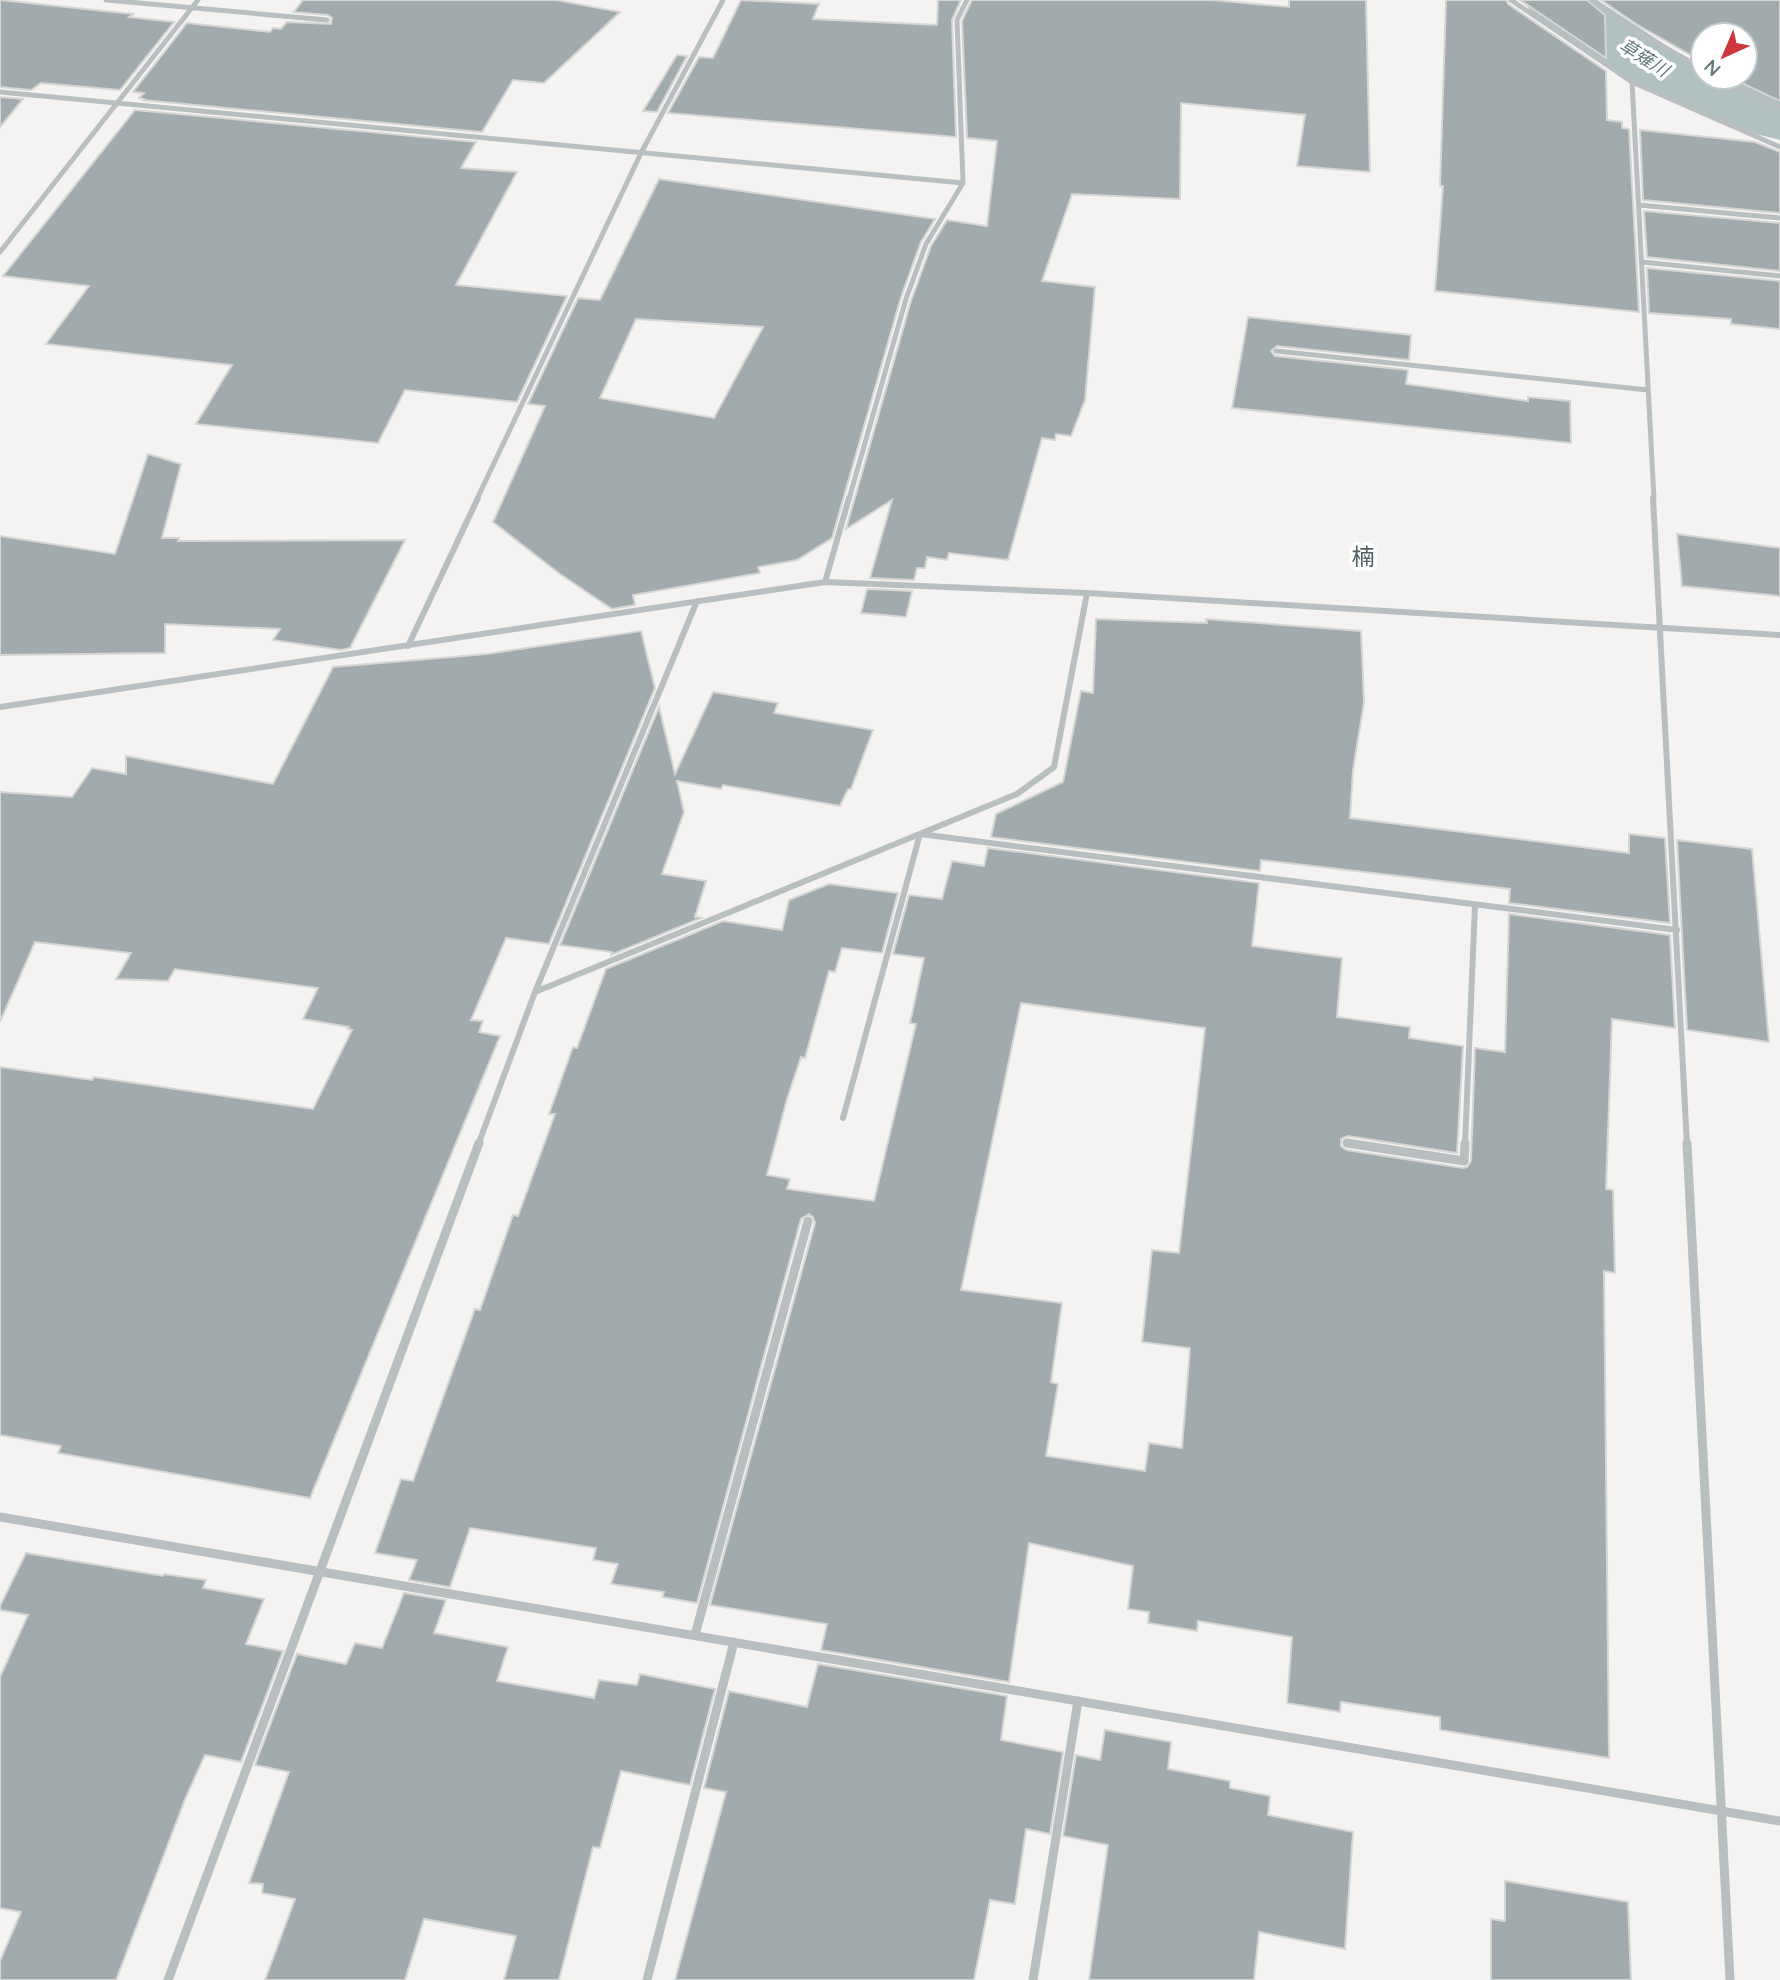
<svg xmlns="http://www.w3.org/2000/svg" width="1780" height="1980" viewBox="0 0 1780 1980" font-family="Quicksand,'Noto Sans JP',sans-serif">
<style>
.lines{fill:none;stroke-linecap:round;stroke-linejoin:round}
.river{fill:#b1c0c0;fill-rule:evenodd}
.building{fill:#a1abad;stroke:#d5d5d3;stroke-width:2;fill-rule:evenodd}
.street-far2{stroke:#b9bfc0;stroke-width:5}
.street-far1{stroke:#b9bfc0;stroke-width:6}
.street{stroke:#b9bfc0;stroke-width:9}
.labels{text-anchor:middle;stroke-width:7;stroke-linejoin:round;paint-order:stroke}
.far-water-label{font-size:18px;font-style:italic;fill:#637b7b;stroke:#fff}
.quarter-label{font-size:23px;fill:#536164;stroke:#fff}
</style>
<rect width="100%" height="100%" fill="#f4f3f1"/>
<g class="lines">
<path class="river" d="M1523,0H1597L1687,59L1703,65V77H1732L1780,96V140L1756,134L1641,87L1532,13Z"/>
</g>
<path class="building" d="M0,0L133,14L129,17L174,22L120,90L41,83L31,90L0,87Z
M303,0H556L620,12L544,83L513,80L482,132L143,100L144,99L139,98L144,93L133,92L187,23L270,32L273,28L281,29L287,22L331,24L332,18L328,15L294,12Z
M741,0L819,4L813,19L937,25L938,0H961L952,20L956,137L668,113L699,57L713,58Z
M972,0H1212L1289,7V0H1366L1370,172L1297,166L1305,115L1181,103L1180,199L1072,194L1042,281L1095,287L1085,400L1071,436L1056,434L1055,440L1042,438L1008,560L949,553L947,560L927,557L925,568H917L914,580L870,578L892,500L846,529L911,301L931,246L947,220L987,226L997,141L967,138L962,21Z
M1446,0H1506L1508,4L1606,71L1607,120L1622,122V128L1629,129L1639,312L1435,291L1443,186H1440Z
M1520,0H1587L1605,15L1606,58Z
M1601,0H1780V101L1729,77H1745V35H1703V62L1636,24Z
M677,55L687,56L657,112L643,111Z
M0,97L23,99L0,127Z
M135,110L476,142L461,168L517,172L456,285L567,296L517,402L405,390L378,443L196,424L232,365L46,344L89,286L3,276Z
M1640,130L1755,142L1780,152V213L1643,200Z
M659,179L935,219L921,242L901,297L832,538L797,560L758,567L760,573L633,595L635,605L612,609L560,574L493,522L545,406L528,404L578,298L600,300ZM636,319L763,327L714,418L600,398Z
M1644,211L1780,223V271L1647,257Z
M1647,268L1780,281V329L1731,324V319L1649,313Z
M1248,317L1411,335L1409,360L1277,346L1271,351L1275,356L1408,370L1406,384L1528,401V397L1570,401L1571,443L1232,408Z
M148,454L181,464L162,538H179L178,541L405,540L350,648L341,650L273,640L280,629L165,624V653L0,655V536L115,554Z
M1677,534L1780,548V596L1682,586Z
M867,589L912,591L906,617L861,613Z
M1096,619L1207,623L1206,619L1361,631L1364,702L1353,770L1350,818L1629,853V834L1665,838L1670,923L1509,903L1510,889L1261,860L1260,871L991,837L996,814L1063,782L1081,691L1093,693Z
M641,631L655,688L549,944L506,938L471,1020L483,1021L479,1032L500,1036L310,1498L58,1453L61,1446L0,1435V1067L92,1080L94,1077L313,1109L352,1030L348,1029L349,1027L303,1019L318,988L175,969L168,981L116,979L131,953L35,942L0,1022V792L72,797L92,768L126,774V756L273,784L333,667L487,654Z
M713,692L778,703L774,713L873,730L851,789H848L840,806L723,785L721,789L677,781L684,812L662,874L706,881L695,917L701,918L611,955L612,952L560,945L659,707L675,774Z
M1677,840L1752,849L1769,1042L1687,1030Z
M988,848L1259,883L1252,946L1342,958L1337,1017L1410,1027L1409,1038L1463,1046L1457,1153L1348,1136L1341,1139V1146L1346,1150L1463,1168L1467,1167L1471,1161L1475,1048L1505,1052L1509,914L1670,935L1675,1028L1612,1019L1606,1189L1613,1190L1615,1273L1604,1271L1609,1758L1440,1730V1717L1341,1702L1340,1712L1287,1703L1292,1637L1198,1621L1197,1631L1148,1623L1149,1612L1128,1609L1133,1566L1029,1543L1009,1682L821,1650L827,1624L710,1605L815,1223L813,1217L809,1214L801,1219L697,1603L662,1597L664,1592L611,1584L618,1564L593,1560L596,1548L470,1528L450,1587L409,1580L417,1560L375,1553L401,1479L413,1481L475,1309L480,1310L513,1215L518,1216L555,1114H549L573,1047L577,1048L606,969L723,921L782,930L789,900L829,884L898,893L882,953L842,948L835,972L829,971L805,1058L801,1057L787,1099L767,1175L790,1179L787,1189L874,1201L916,1024L910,1023L924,958L893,954L909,895L942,899L952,861L984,866ZM1021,1003L1205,1028L1179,1253L1152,1250L1142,1342L1190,1348L1182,1448L1149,1443L1145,1471L1046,1456L1058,1384L1051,1382L1062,1303L961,1290Z
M26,1553L163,1576L164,1574L206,1580L203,1588L264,1599L246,1644L283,1651L241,1762L205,1755L186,1797L116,1980H0V1961L21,1912L0,1908V1677L28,1615L0,1610V1606Z
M404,1593L446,1600L434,1633L508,1647L497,1681L594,1698L599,1680L637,1685L640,1674L715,1689L690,1785L621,1771L600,1848L593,1847L559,1980H504L516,1936L424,1919L405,1980H265L295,1899L262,1893L263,1884L249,1883L289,1772L255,1765L297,1654L346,1664L355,1643L382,1648Z
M818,1664L1007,1696L1001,1740L1063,1752L1050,1834L1026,1829L1015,1904L990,1900L974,1980H675L726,1792L704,1788L729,1691L807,1707Z
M1105,1730L1171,1742L1168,1769L1230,1781V1788L1270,1796L1268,1815L1353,1832L1345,1949L1259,1932L1254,1980H1089L1108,1845L1063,1836L1076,1755L1100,1760Z
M1505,1881L1628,1902L1631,1980H1491V1919L1505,1921Z"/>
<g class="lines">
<path class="street-far2" d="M106,0L327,20
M1511,0L1632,82L1654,499
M1592,0L1639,33L1703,69
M1716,77L1780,107
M1632,82L1780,147
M0,92L963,183
M1639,205L1780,218
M0,252L198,0
M1642,262L1780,276
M1276,351L1648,390
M477,499L641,153L723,0
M849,499L906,299L926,244L963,183L957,20L967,0"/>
<path class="street-far1" d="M1653,498L1687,1145
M825,582L849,498
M408,646L478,498
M0,707L825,582L1087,593L1780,635
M535,992L1017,794L1054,767L1087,593
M843,1118L920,834L1677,930
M1346,1143L1358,1145
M478,1145L535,992L697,601
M1465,1145L1475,905"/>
<path class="street" d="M1347,1143L1464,1161L1465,1143
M1687,1143L1730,1980
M0,1517L1780,1821
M695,1635L808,1221
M168,1980L479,1143
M647,1980L734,1642
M1033,1980L1078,1701"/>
</g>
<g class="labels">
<g class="far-water-label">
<text transform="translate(1644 58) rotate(32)" y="6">草薙川</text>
</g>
<g class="quarter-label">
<text x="1363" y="565">楠</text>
</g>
</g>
<g transform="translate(1724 56) rotate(224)"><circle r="33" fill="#ffffff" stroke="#c2cacb" stroke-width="2"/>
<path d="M0-5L12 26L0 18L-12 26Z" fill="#ce373d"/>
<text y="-10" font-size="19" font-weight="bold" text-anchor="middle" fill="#667a7e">N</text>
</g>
</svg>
